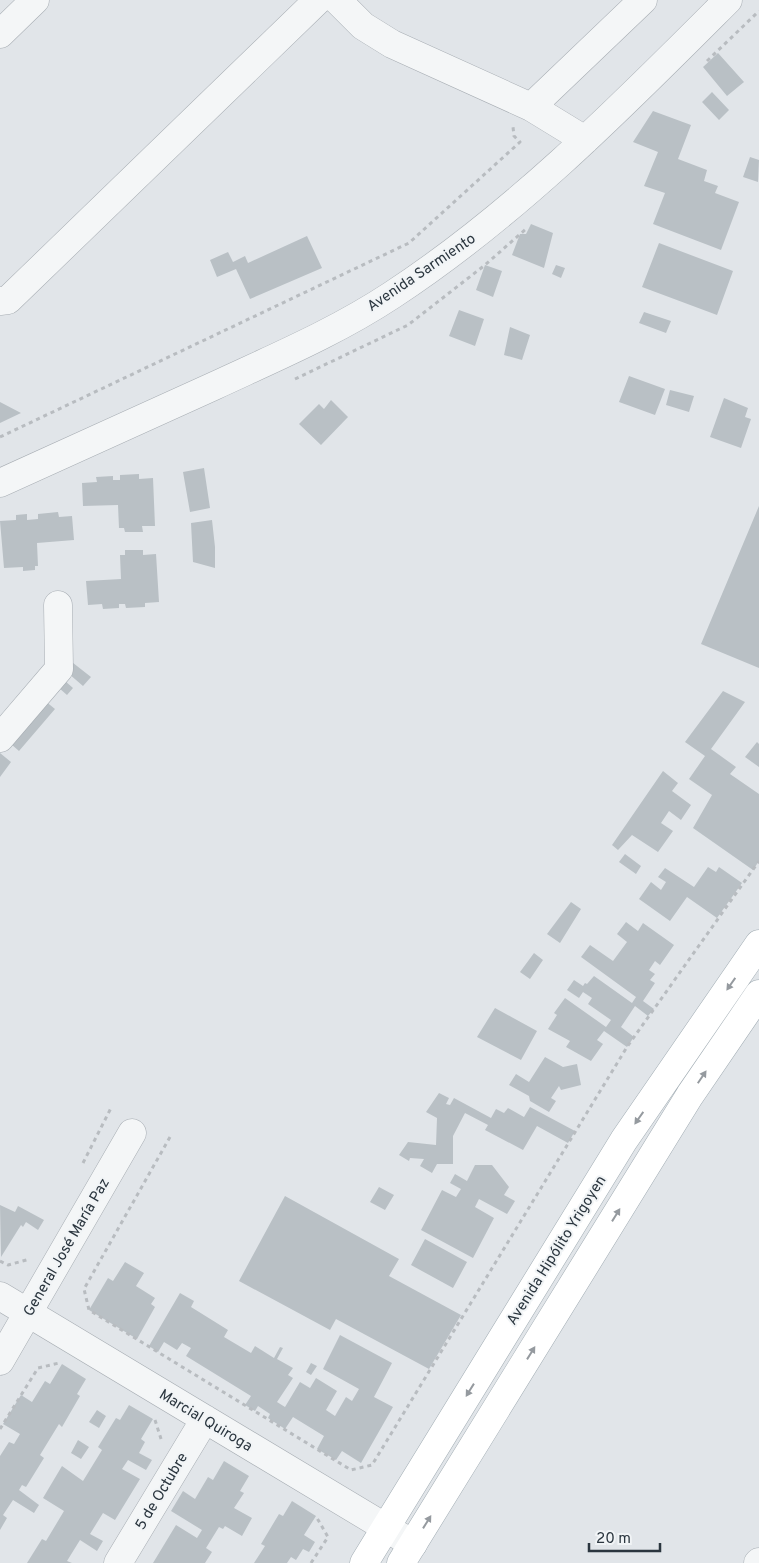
<svg xmlns="http://www.w3.org/2000/svg" width="759" height="1563" viewBox="0 0 759 1563" font-family="Overpass,sans-serif">
<style>
.building{fill:#b9c0c5}
.lines{fill:none;stroke-linecap:round;stroke-linejoin:round}
.minor-casing{stroke:#a7adb3;stroke-width:29}
.major-casing{stroke:#a1acb3;stroke-width:29}
.path{stroke:#b8bcc0;stroke-width:3;stroke-dasharray:4 4;stroke-linecap:butt}
.minor{stroke:#f4f6f7;stroke-width:28}
.major{stroke:#fff;stroke-width:28}
.oneway{fill:#959a9f}
.labels{text-anchor:middle;stroke-width:4;stroke-linejoin:round;paint-order:stroke}
.street-label{font-size:15px;fill:#2b363f;stroke:#f1f4f6}
</style>
<rect width="100%" height="100%" fill="#e1e5e9"/>
<path class="building" d="M718,53L744,82L727,96L703,67Z
M712,92L729,110L719,120L702,102Z
M653,111L691,125L678,159L707,170L704,181L718,186L715,193L739,202L721,250L653,224L665,193L644,186L658,152L633,142Z
M750,157L759,160L758,182L743,177Z
M531,224L553,233L544,268L512,255L520,234H526Z
M307,236L322,268L250,299L236,269L217,277L210,260L228,252L233,262L245,256L248,263Z
M659,243L733,271L717,315L642,287Z
M485,265L502,271L493,297L476,290Z
M556,265L565,268L561,278L552,274Z
M459,310L484,319L475,346L449,336Z
M644,312L671,321L666,333L639,323Z
M510,327L530,335L522,360L504,355Z
M629,376L665,389L655,415L619,402Z
M670,390L694,396L689,412L666,405Z
M724,398L748,408L745,417L751,419L741,448L710,437Z
M331,400L348,417L321,445L299,424L319,404L324,409Z
M0,402L21,413L0,423Z
M204,468L210,508L190,512L183,472Z
M139,474V479L153,478L155,526H142L143,532H125L124,528H119L118,505L83,506L82,483L97,482L96,477L113,476V480H120V475Z
M759,506V668L701,644Z
M58,512L59,517L72,516L74,540L37,543L38,566H35V570L23,571V567L4,568L0,521L16,520V515L27,514V520L38,519V514Z
M212,520L215,547V568L193,562L191,523Z
M125,550H143V555L156,554L159,602L145,603V607L126,608L125,604H119V608L103,609L102,604L88,605L86,581L121,579L120,555H125Z
M68,659L91,677L83,686L61,667Z
M57,674L73,688L67,695L51,681Z
M723,691L745,702L711,749L736,767L730,774L759,794V861L753,870L693,828L712,795L689,779L705,756L685,742Z
M39,696L55,709L19,751L4,738Z
M757,742L759,744V767L745,757Z
M0,753L11,762L0,777Z
M663,771L678,783L672,791L691,805L681,820L669,811L661,823L673,831L658,852L632,835L618,850L612,845Z
M625,854L641,866L636,874L619,862Z
M708,867L716,872L719,867L742,883L717,918L687,897L670,921L639,899L651,882L661,890L666,882L658,877L665,868L694,887Z
M571,902L581,909L560,943L547,934Z
M626,922L638,931L643,923L674,945L660,965L655,961L649,970L655,974L650,980L655,983L643,1001L654,1009L648,1016L635,1006L621,1027L634,1037L627,1047L604,1031L597,1040L603,1044L591,1061L566,1047L570,1041L548,1029L557,1015L554,1013L565,998L606,1027L611,1020L588,1004L592,998L583,992L579,998L567,990L574,980L583,986L585,983L587,984L594,976L632,1003L636,997L581,957L590,945L613,961L627,942L617,934Z
M534,953L543,960L530,979L520,972Z
M495,1008L537,1031L521,1060L477,1037Z
M545,1057L563,1067L577,1064L581,1085L561,1090L559,1086L551,1098L556,1101L549,1112L530,1101L529,1096L509,1085L516,1074L529,1082Z
M439,1093L449,1098L446,1104L450,1105L454,1098L491,1118L496,1109L504,1113L508,1108L524,1117L530,1107L575,1131L568,1143L537,1126L523,1150L485,1130L488,1125L465,1113L453,1136V1164H437L432,1173L420,1166L424,1159L410,1158L409,1161L399,1155L408,1142L436,1145L437,1118L426,1112Z
M475,1165H492L509,1187L504,1195L515,1201L507,1214L479,1199L475,1207L494,1218L473,1258L421,1230L442,1190L456,1197L461,1189L450,1183L455,1174L467,1181Z
M379,1187L394,1195L385,1210L370,1202Z
M285,1196L399,1259L389,1276L461,1315L429,1369L336,1319L330,1330L239,1281Z
M0,1205L15,1212L18,1206L44,1220L38,1230L26,1222L23,1227L21,1225L1,1257Z
M425,1239L467,1262L453,1288L411,1265Z
M125,1262L144,1273L136,1286L155,1298L151,1304L155,1307L137,1339L89,1310L108,1278L113,1281Z
M180,1293L194,1301L191,1307L228,1330L224,1337L251,1353L255,1346L274,1358L280,1347L283,1348L277,1359L293,1368L288,1375L293,1378L277,1402L285,1407L300,1382L310,1388L316,1378L337,1391L326,1410L335,1416L346,1397L352,1401L359,1389L323,1369L340,1335L392,1363L374,1397L393,1407L361,1463L342,1451L336,1460L317,1449L324,1436L293,1417L285,1429L268,1418L270,1414L258,1406L255,1411L245,1405L251,1396L186,1356L191,1348L182,1343L177,1350L164,1342L158,1352L149,1346Z
M311,1363L317,1366L311,1375L306,1372Z
M62,1364L86,1379L77,1394L80,1396L62,1427L59,1424L40,1455L44,1458L26,1487L22,1485L19,1490L39,1505L34,1513L13,1500L3,1515L7,1518L0,1530V1456L9,1442L14,1444L20,1434L3,1424L21,1395L32,1402L45,1381L50,1384Z
M129,1405L153,1419L141,1439L145,1442L139,1453L152,1460L146,1470L128,1460L122,1469L140,1479L115,1520L103,1513L90,1534L103,1541L97,1551L80,1540L67,1561L72,1563H27L42,1539L46,1541L64,1511L43,1498L62,1466L83,1481L102,1450L98,1447L116,1418L120,1420Z
M97,1410L106,1416L99,1428L89,1422Z
M78,1440L89,1447L81,1459L71,1453Z
M224,1461L249,1476L240,1491L244,1493L234,1508L252,1518L242,1536L225,1526L223,1529L219,1527L206,1548L212,1552L205,1563H153L176,1525L197,1538L202,1530L171,1511L183,1491L195,1499L208,1477L213,1480Z
M292,1501L316,1516L304,1535L315,1542L309,1552L303,1549L296,1560L291,1557L287,1563H254L265,1546L261,1544L279,1514L283,1516Z"/>
<g class="lines">
<g class="minor-casing">
<path id="minor" d="M337,0L363,26L392,44L531,107L585,140
M0,34L35,0
M531,107L643,0
M0,301L8,300L318,0
M0,483C71,451 143,418 214,386C274,358 336,332 392,295C517,213 623,105 728,0
M0,738L59,669L58,605
M0,1296L413,1544
M0,1361L132,1133
M118,1563L205,1419
M758,1563L759,1562"/>
</g>
<g class="major-casing">
<path id="major" d="M364,1563L624,1140L759,944
M401,1563L690,1095L759,994"/>
</g>
<path class="path" d="M707,61L759,11
M295,379L408,325L485,265L527,228
M0,437L409,243L520,142L514,136L513,127
M170,1137L84,1289L89,1310L351,1470L372,1465L627,1047L759,861
M83,1163L112,1106
M0,1261L8,1265L30,1259
M155,1420L162,1442
M0,1429L38,1368L59,1363
M311,1563L328,1537L317,1518"/>
<use href="#minor" class="minor"/>
<use href="#major" class="major"/>
</g>
<defs><path id="oneway-solid" d="M-6-.8H1V-3.2L6.5 0L1 3.2V.8H-6Z" transform="scale(1.25)"/></defs>
<g class="oneway">
<use href="#oneway-solid" transform="translate(731 984) rotate(125)"/>
<use href="#oneway-solid" transform="translate(702 1077) rotate(-56)"/>
<use href="#oneway-solid" transform="translate(639 1118) rotate(125)"/>
<use href="#oneway-solid" transform="translate(616 1215) rotate(-58)"/>
<use href="#oneway-solid" transform="translate(531 1353) rotate(-58)"/>
<use href="#oneway-solid" transform="translate(470 1390) rotate(122)"/>
<use href="#oneway-solid" transform="translate(427 1522) rotate(-58)"/>
</g>
<g class="labels">
<g class="street-label">
<text transform="translate(421 272) rotate(-34)" y="5">Avenida Sarmiento</text>
<text transform="translate(66 1247) rotate(-60)" y="5">General José María Paz</text>
<text transform="translate(556 1250) rotate(-58)" y="5">Avenida Hipólito Yrigoyen</text>
<text transform="translate(206 1420) rotate(31)" y="5">Marcial Quiroga</text>
<text transform="translate(161 1491) rotate(-59)" y="5">5 de Octubre</text>
</g>
</g>
<path d="M589 1543v8h71v-8" fill="none" stroke="#2b363f" stroke-width="2.5"/>
<text x="596" y="1543" font-size="15" fill="#2b363f" stroke="#f1f4f6" stroke-width="4" paint-order="stroke">20 m</text>
</svg>
